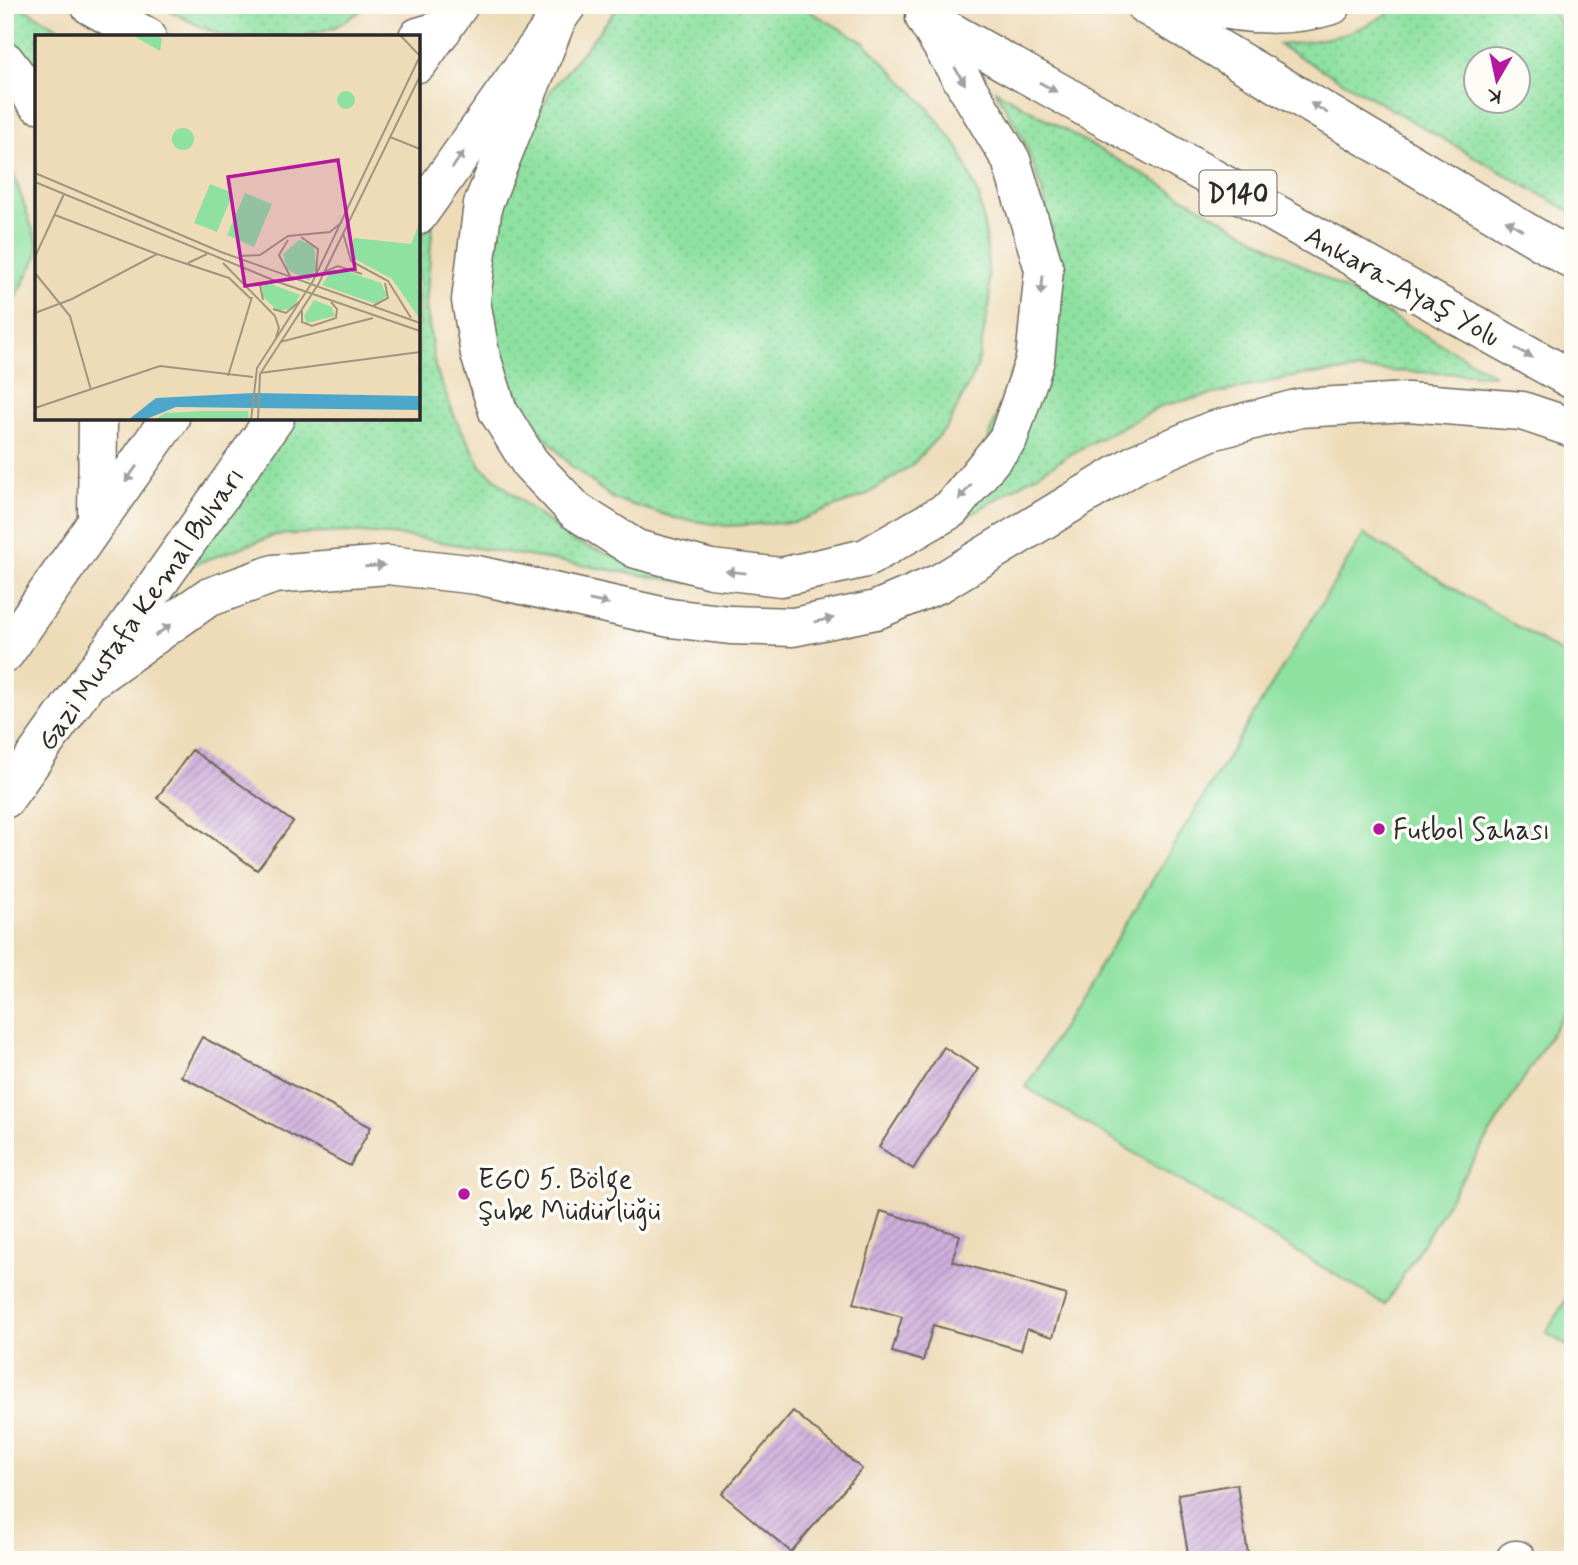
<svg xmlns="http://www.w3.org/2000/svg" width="1578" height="1565" viewBox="0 0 1578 1565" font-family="Mynerve,sans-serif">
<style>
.grass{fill:url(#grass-dots);stroke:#5c8666;stroke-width:2;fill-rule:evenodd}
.green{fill:#8ee1a1;stroke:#5c8666;stroke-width:2}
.building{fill:url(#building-hatch)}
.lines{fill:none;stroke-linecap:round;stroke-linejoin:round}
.minor-casing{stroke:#6f695d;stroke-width:41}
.secondary-casing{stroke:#6f695d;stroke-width:41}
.trunk-casing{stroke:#6f695d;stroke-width:41}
.minor{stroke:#fff;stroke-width:38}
.secondary{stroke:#fff;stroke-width:38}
.trunk{stroke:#fff;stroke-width:38}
.oneway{fill:#a0a0a0}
.poi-dot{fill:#b5179e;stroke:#fdfcf7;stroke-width:2.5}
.labels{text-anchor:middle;stroke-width:7;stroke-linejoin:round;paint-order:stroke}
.shield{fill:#fdfcf7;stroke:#6a6a68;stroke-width:2}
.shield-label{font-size:26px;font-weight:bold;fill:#2b2b2b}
.street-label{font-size:28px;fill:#2b2b2b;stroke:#fdfcf7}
.poi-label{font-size:28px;fill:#2b2b2b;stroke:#fdfcf7;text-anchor:start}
.inset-road{fill:none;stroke:#a09580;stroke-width:2}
.view{fill:#b5179e;fill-opacity:0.15;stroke:#b5179e;stroke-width:3.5}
.inset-edge{fill:none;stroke:#2b2b2b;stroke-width:3.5}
</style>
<defs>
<pattern id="grass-dots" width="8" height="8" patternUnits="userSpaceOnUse" patternTransform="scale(1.75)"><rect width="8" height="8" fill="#8ee1a1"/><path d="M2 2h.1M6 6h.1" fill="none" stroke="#7bc18b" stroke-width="1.8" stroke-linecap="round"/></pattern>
<pattern id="building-hatch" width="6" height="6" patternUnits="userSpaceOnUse" patternTransform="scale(1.75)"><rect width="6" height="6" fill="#d0b0dd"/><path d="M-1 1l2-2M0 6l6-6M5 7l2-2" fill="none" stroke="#a98fb3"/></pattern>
</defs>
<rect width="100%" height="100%" fill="#fdfcf7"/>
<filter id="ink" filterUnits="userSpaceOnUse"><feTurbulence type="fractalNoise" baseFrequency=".0143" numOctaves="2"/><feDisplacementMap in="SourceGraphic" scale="14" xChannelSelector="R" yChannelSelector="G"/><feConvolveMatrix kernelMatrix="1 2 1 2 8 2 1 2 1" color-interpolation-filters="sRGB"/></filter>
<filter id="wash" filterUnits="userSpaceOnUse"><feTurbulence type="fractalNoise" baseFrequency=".00686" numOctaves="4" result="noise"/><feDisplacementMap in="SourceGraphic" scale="28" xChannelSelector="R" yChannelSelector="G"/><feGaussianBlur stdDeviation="1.57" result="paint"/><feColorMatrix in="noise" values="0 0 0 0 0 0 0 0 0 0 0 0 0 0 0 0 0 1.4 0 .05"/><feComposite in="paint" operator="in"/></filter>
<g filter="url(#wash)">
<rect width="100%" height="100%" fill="#eedcb9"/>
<path class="grass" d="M5,5H18L74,37H37V70L5,27Z
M159,5H370L335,27L300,37H229L201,27Z
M620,5H799L865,43L924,103L959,148L979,197L986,237L990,301L977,367L948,426L911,466L866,495L795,522L728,526L675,518L614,499L571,466L531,421L501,365L491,317L493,262L498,210L511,164L550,92Z
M1399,5H1549L1573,44V213L1279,45C1325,40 1361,35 1399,5ZM1476,60H1518V102H1476Z
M995,90L1495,375L1361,370L1301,375L1164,405L1083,447L881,568L975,479L1055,246L1041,187L1023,138Z
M433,220L426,305L435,367L456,420L482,467L526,505L575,542L690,583L411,537L350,532L276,535L189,566L294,418H418V241Z"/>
<path class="green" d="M5,150L37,242V256L5,320Z
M1364,534L1573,660V998L1385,1305L1026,1087Z
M1573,1288V1349L1546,1333Z"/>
<g id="blocks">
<path class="building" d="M192,750L293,822L257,870L157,798Z
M202,1037L371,1127L350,1166L181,1076Z
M944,1047L978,1069L913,1169L879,1147Z
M881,1211L960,1235L952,1261L1066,1295L1053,1337L1027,1329L1021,1350L933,1325L923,1361L892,1352L902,1317L854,1303Z
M793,1411L862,1469L791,1552L722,1494Z
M1237,1484L1249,1560H1189L1178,1494Z"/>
</g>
</g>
<g filter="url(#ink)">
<use href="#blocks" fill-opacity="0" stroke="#6f695d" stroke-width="2"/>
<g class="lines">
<g class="minor-casing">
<path id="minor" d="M1515,1560H1517"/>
</g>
<g class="secondary-casing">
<path id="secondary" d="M418,63L459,5
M418,215L567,5
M5,653L170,418
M5,799L275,418"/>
</g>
<g class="trunk-casing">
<path id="trunk" d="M90,5L147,37
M1145,5L1573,260
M1206,5C1246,16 1293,17 1332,5
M926,18L1573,380
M556,21L483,204L471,300L480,354L498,411L530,463L576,511L636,549L711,569L781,577L866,558L951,509L1008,439L1035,360L1044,269L1011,160L925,18
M418,37L442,30
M5,61L37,103
M97,522L98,418
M87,683L207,598L274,574L388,565L477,575L670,618L730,625L793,627L876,610L940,583L1137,463L1211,431L1300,408L1408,402L1522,411L1573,428"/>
</g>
<use href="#minor" class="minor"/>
<use href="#secondary" class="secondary"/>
<use href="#trunk" class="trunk"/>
</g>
<defs><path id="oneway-solid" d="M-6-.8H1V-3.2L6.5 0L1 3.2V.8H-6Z" transform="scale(1.75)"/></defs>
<g class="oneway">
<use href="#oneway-solid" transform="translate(960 76) rotate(59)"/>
<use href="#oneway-solid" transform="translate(1048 87) rotate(29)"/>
<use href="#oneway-solid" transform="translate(1319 108) rotate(-149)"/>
<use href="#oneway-solid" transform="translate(458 160) rotate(-55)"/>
<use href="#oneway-solid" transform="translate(1514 225) rotate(-149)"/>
<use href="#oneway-solid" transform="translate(1042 285) rotate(96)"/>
<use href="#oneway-solid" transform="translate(1524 353) rotate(29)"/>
<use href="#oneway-solid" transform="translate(131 474) rotate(125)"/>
<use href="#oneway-solid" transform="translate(965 492) rotate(129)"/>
<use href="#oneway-solid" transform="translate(375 566) rotate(-4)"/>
<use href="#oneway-solid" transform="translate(736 572) rotate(-174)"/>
<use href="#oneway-solid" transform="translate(599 602) rotate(12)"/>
<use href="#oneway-solid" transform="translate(824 620) rotate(-12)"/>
<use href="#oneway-solid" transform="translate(163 630) rotate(-35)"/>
</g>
</g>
<g class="poi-dot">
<circle cx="1379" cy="829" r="7"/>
<circle cx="464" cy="1194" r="7"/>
</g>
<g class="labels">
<rect class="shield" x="1199.5" y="170.5" width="77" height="45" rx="5"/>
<g class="shield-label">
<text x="1238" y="202">D140</text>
</g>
<g class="street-label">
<text transform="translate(1403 285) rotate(29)" y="10">Ankara-Ayaş Yolu</text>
<text transform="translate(140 608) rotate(-55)" y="10">Gazi Mustafa Kemal Bulvarı</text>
</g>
<g class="poi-label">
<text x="1393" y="839">Futbol Sahası</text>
<text x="478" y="1188">EGO 5. Bölge<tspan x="478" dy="32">Şube Müdürlüğü</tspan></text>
</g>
</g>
<g transform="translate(35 35)">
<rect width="385" height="385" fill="#eedcb9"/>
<path d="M264,205L279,210L281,233L274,246L252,234L248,219ZM297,235H309L346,248L352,261L341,269L287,250ZM236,249L265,260L258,273L243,276L228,262L227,251ZM279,265L297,272L300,281L272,288L269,281Z" fill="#8ee1a1"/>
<path d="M97,0H122L127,4L125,16ZM302 65a9 9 0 1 1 18 0a9 9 0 1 1-18 0ZM137 104a11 11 0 1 1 22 0a11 11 0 1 1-22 0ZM175,149L198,158L182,197L159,188ZM210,158L237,169L219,212L192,200ZM385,186V284L357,244L318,223L315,217L319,203L376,209ZM169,376H213L214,385H119L130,378Z" fill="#8ee1a1"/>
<path d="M218,358L385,361V375L141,372L109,385H93L121,363Z" fill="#4da7cb"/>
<path class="inset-road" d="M365,0L384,20M355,102L385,114M0,138L186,217L385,288M0,147L243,247L385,296M20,180L122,219M308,198L316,226L353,246L376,283M266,202L283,214L281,238M253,205L244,220L255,241M204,221L225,220L253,201L295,197L307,187M0,222L29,159M153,228L172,219M188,228L240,281L244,293L241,302M289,237L303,231L327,239M0,238L35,281L56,355M228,265L225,250L239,247M338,271L353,263L350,248M238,274L251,278L265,266M267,275V287L277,291L301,283L302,274L296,267M0,278L37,264L122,219L194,243L216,264M245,307L338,283M225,338L385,317M193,341L217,262M0,373L125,331L218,342M216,385L222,333L278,246L384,23M223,385L225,339L284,248L385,41"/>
<path class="view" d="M303,125L320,234L210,251L193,142Z"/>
<rect width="385" height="385" class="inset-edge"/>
</g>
<rect width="1578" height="1565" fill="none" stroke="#fdfcf7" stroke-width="28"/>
<g transform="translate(1497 80) rotate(189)"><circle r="33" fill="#fdfcf7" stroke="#a9a8a5" stroke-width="2"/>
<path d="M0-5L12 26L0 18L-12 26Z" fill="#b5179e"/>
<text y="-10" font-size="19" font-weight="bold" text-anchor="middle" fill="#2b2b2b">K</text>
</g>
</svg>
